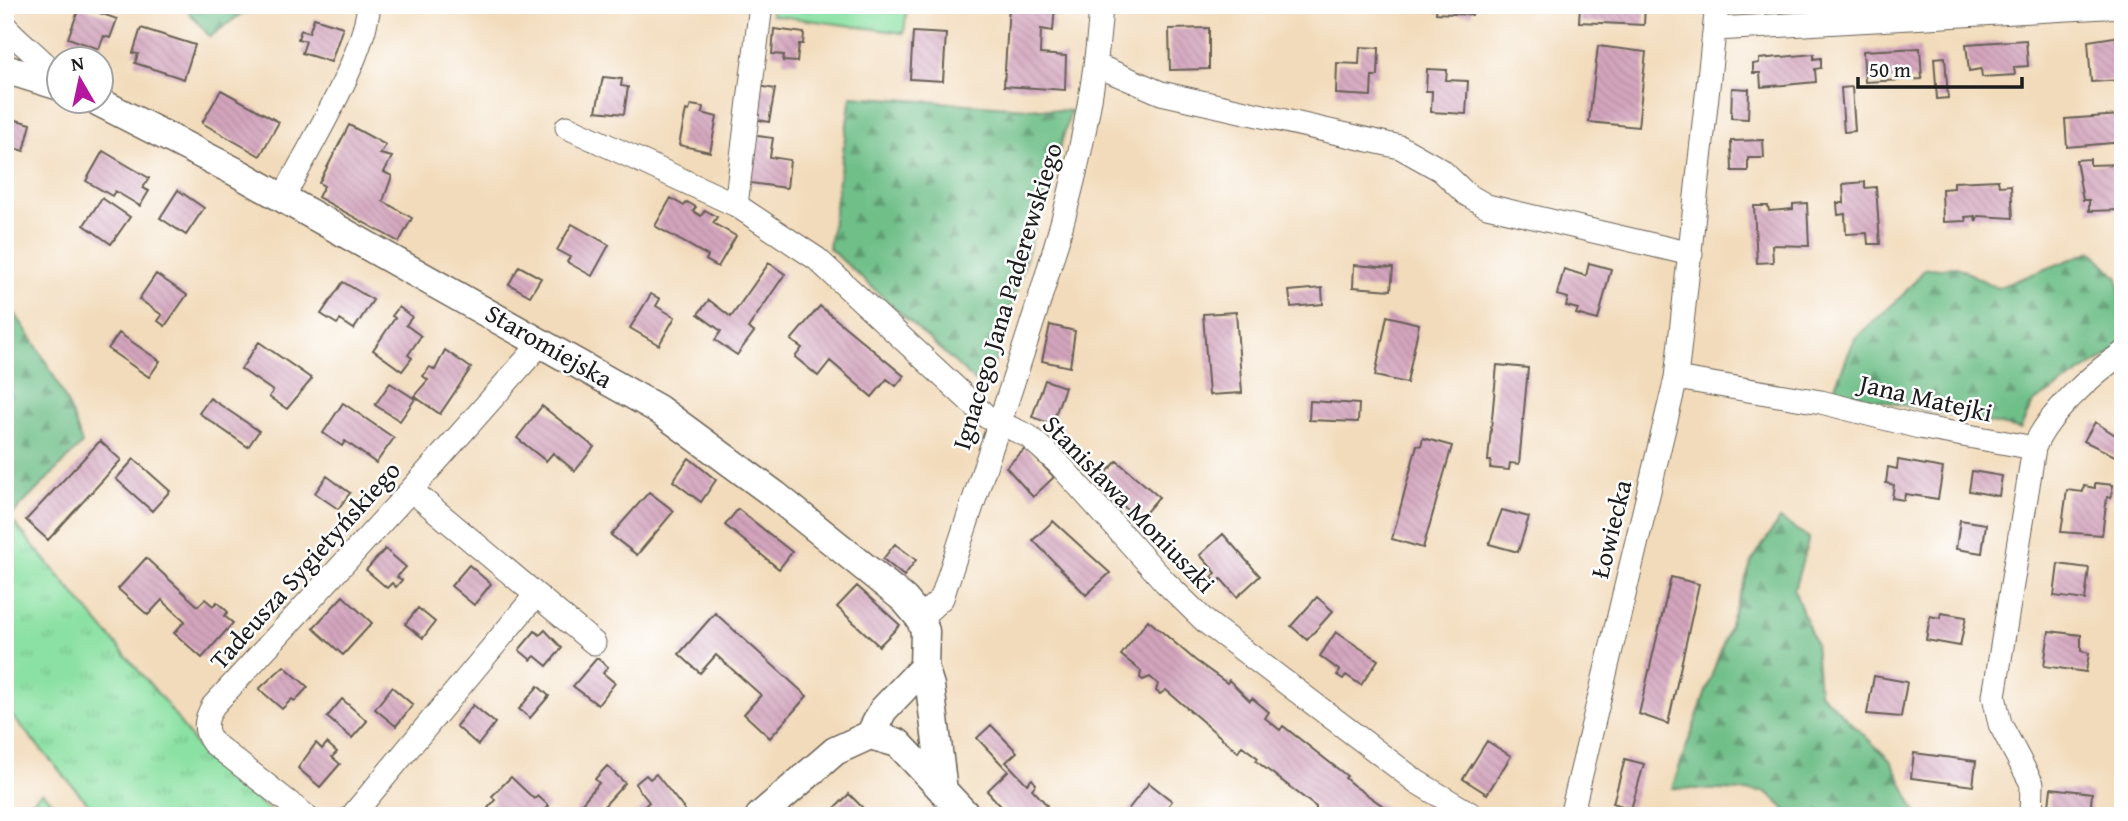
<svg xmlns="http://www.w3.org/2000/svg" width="2128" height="821" viewBox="0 0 2128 821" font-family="'Gentium Book Plus',serif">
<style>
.grass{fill:url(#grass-tufts);stroke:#547e60;stroke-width:2}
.forest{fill:url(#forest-firs);stroke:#466e52;stroke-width:2}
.pitch{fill:#8be1a3;stroke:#547e60;stroke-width:2}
.building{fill:url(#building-back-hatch)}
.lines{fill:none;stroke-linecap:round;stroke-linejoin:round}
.minor-casing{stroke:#675f54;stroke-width:25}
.tertiary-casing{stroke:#675f54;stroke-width:31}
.minor{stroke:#fff;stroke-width:23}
.tertiary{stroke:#fff;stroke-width:28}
.labels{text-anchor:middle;stroke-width:5;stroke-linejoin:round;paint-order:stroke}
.street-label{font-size:26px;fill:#1c1c1c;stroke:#fff}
</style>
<defs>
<pattern id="grass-tufts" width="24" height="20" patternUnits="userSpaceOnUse" patternTransform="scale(1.75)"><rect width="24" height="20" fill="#8be1a3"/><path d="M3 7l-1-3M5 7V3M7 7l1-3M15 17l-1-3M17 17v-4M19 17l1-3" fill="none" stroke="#77c08c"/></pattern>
<pattern id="forest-firs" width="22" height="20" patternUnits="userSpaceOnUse" patternTransform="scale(1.75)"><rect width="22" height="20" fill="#70bf89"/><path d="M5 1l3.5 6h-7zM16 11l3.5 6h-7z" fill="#5b9a6f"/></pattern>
<pattern id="building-back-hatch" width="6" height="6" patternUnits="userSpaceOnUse" patternTransform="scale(1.75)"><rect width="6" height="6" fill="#d3a5bd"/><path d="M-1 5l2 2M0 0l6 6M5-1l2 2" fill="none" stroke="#b58da2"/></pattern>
</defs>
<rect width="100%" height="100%" fill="#fff"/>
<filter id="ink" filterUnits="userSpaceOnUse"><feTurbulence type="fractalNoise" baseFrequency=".0143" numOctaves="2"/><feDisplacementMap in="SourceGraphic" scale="14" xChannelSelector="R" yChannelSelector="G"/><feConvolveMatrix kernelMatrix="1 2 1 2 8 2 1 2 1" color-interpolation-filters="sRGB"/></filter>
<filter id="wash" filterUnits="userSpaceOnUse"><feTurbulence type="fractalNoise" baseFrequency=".00686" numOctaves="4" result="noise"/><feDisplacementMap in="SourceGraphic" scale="28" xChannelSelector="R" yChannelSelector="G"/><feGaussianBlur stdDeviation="1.57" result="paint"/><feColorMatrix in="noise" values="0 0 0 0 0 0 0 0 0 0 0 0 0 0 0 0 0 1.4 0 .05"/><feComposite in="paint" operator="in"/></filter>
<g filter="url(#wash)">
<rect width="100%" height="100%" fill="#f2dbbb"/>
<path class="grass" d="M771,5H907L904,33L771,15Z
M10,518L166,703L207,761L277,816H99L5,708V522Z"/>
<path class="forest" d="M183,5H249V8L210,37Z
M851,96L1071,111L986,391L829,248Z
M2092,251L2118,278L2123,346L2033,403L2020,429L1833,391L1855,338L1901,297L1925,269L1957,267L1997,288Z
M5,299C37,345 67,390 82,444L5,522Z
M1780,519L1809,538L1794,590L1815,643L1819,692L1892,762L1918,816H1792L1767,792L1672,788L1752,561Z"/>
<path class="pitch" d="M42,792L65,816H16Z"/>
<g id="blocks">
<path class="building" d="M1009,5H1055L1053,31L1041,29L1040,54L1066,56L1065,90L1004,86Z
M1437,5H1472V15L1436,13Z
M1580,5H1645L1644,25L1579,22Z
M80,6L117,19L110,38L104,36L99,49L68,38Z
M314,18L343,27L331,62L302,53L306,41L298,39L301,30L309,33Z
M141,28L195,45L184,79L135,63L138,54L133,53Z
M1209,28V69L1170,70L1169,29Z
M774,29L804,33L803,44H799L797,62L783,61L784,55L772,54Z
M913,32L946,34L943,81L910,79Z
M2121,36L2123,80L2091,82L2088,41Z
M2026,40L2028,66L2014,67L2015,75L1982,77L1981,69L1969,71L1966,44Z
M1598,46L1646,52L1638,127L1589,122Z
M1360,47L1379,48L1378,76H1372L1371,96L1336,94L1337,63L1359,64Z
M1920,48L1922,79L1865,82L1863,51Z
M1814,54V59L1821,58V68L1815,69L1816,82L1761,87L1760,73H1753V64L1759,63V59Z
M1945,57L1948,98L1937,99L1934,58Z
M1427,69L1447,70L1446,80L1468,81L1466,114L1431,112L1432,91H1426Z
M603,77L622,79L621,86L628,87L624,114L596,111Z
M759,86L775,89L769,122L754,119Z
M1852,87L1855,131L1844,132L1841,88Z
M1732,88L1749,89L1748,119L1731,118Z
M221,90L279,122L260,156L202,123Z
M691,105L703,107L702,113L717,117L710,152L679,145L686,110L689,111Z
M2120,107H2123V142L2067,147L2065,119L2120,115Z
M5,117L31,124L24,151L13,148L11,158L5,156Z
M349,125L386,145L380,154L392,157L384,172L392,176L383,201L412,218L399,242L318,197L324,186L319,183Z
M750,135L773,138L770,157L790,160L787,188L750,183Z
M1763,140L1764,158H1748V171H1732L1731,141Z
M103,151L149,178L143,188L149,191L140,206L115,191L112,196L86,181Z
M2090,159V165L2123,164V193L2118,194L2119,210L2089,211V200H2083L2076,160Z
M1998,180L1999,186L2011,185L2013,218L1978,216L1976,222L1975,216L1965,217L1966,221L1943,222L1942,189L1954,188V182Z
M1865,182V188L1876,187L1880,244H1868L1867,233L1846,234L1845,214L1838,215L1837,203H1844L1843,184Z
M178,190L204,208L186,235L160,218Z
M102,198L130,217L111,244L84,225Z
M671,198L684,206L687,202L696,207L693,211L701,216L705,210L717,217L713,223L736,236L718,267L706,260L708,256L655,226Z
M1807,203L1809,246L1772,245L1773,262L1757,263L1754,206H1768L1769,211L1793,209V204Z
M572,224L609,245L592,276L567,262L570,257L557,250Z
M769,263L785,274L748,328L754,332L737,355L715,340L721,331L698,314L709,300L731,317Z
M1589,263L1611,269L1598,320L1576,314L1578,309L1566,306L1568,298L1557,295L1564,269L1586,276Z
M1354,265L1393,268L1391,290L1353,287Z
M519,266L541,278L530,296L509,284Z
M156,274L187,295L165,326L158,321L162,315L139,299Z
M343,282L373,300L354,329L340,320L337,324L321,314Z
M1322,288L1323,304L1291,307L1289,291Z
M651,294L660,299L656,306L675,317L659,345L630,328Z
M820,306L904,376L896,386L887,379L872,397L830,361L818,376L795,357L802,348L791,340Z
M399,307L412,317L406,325L421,336L408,355L412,358L402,371L373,350L395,318L392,316Z
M1236,312L1242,393L1209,395L1203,314Z
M1387,316L1419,324L1407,383L1375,376Z
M1050,325L1075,331L1070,367L1042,361Z
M119,333L160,361L149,377L108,349Z
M259,342L312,379L287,409L269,397L273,391L241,369Z
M445,350L471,368L440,414L414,396L428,380L423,376L430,367L435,370Z
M1497,365L1528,368L1519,464L1510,463L1509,470L1490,468L1491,461H1488Z
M1045,380L1065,387L1052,424L1032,417Z
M390,383L415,399L400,421L375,405Z
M210,398L259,431L248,447L199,413Z
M1310,401L1359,404L1358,422L1309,420Z
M343,403L394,438L376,463L345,441L342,446L323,433Z
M542,406L594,447L575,471L553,453L546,461L517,438Z
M2095,422L2120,438L2123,436V460L2084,441Z
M1423,438L1452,446L1423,548L1392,539L1417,445L1421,446Z
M100,441L121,460L48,540L26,520Z
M1026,448L1054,477L1033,497L1006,467Z
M689,458L716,480L701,502L673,481Z
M134,459L170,491L152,511L116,479Z
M1898,460L1943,468L1938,499L1905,494L1904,500L1892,498L1894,485L1886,483L1888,467L1897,469Z
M1117,461L1159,497L1139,520L1123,506L1119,511L1108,502L1113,497L1097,483Z
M1972,471L2002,476L1999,496L1969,491Z
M327,476L350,493L338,509L315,493Z
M2095,483L2113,485L2111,498L2107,497L2102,535L2061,532L2067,490L2083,492L2084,486L2095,488Z
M649,492L674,511L637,555L611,535Z
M738,509L792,552L779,569L725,525Z
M1502,510L1529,517L1518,552L1489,544Z
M1960,520L1986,524L1982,553L1956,549Z
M1053,521L1110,573L1086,595L1033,540Z
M1223,534L1260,576L1237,597L1221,579L1217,583L1212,577L1216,573L1200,555Z
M895,544L916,560L904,576L883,559Z
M385,549L406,567L397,577L402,580L396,587L392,583L387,588L366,570Z
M146,558L198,606L205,599L213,606L217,602L228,612L224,616L233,623L202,658L174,633L185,621L162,600L148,615L118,589Z
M2058,564L2089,568L2085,600L2054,596Z
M469,565L491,584L474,605L451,586Z
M1671,577L1699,584L1668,724L1639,714Z
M857,586L900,625L879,646L837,607Z
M343,596L372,623L343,655L313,628Z
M1317,597L1333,611L1307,640L1291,626Z
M418,608L435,622L423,638L405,624Z
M715,613L807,696L770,738L744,714L761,695L716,655L700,673L679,654Z
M1941,613L1966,617L1960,646L1926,640L1930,616L1940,618Z
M1148,620L1195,660L1227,683L1229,680L1250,701L1252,698L1269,712L1265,718L1280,730L1283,726L1347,776L1345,778L1353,785L1386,808L1380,816H1316V807L1256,761L1258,758L1242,746L1238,752L1166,690L1160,694L1156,691L1158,684L1150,677L1143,680L1140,678L1141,671L1121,655Z
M545,630L562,648L547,666L535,656L531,660L519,650L535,631L540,635Z
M2049,631L2081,635V651L2089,653L2086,672L2044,666Z
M1336,632L1378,660L1361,685L1346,675L1343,679L1337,675L1340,671L1320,656Z
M597,658L608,667L603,673L615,683L598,705L573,686Z
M284,666L308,687L295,701L292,699L282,709L259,689Z
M1874,676L1907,682L1901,717L1867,714Z
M538,686L549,696L530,718L519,709Z
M392,687L413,705L396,726L375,709Z
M342,699L367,721L352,738L327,717Z
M473,705L495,723L478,745L456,726Z
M991,725L1017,752L1006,762L1027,784L1032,779L1036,784L1032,789L1047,805L1035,816H1010L987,791L1008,771L977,738Z
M1487,741L1511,756L1487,794L1463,779Z
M316,743L322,749L327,743L337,752L332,757L340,764L320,787L298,768Z
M1914,753L1976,761L1973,786L1911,778Z
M1625,759L1644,764L1631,809L1613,803Z
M607,766L625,783L595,816H581L575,811L599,783L595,779Z
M656,774L688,814L686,816H633L649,802L635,784L646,775L650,779Z
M511,777L534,799L538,796L549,806L539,816H495L488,808L495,800L492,796Z
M1149,783L1172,801L1165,810L1172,816H1123Z
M2051,788L2092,793L2090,816H2048Z
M849,794L871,816H827Z"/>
</g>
</g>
<g filter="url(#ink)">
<use href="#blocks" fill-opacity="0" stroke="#675f54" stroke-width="2"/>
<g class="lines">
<g class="minor-casing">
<path id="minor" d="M5,26C23,47 47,60 60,84
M1716,29L2123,6
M1098,66L1161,93L1400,147L1441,170L1466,194L1487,206L1691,254
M567,127L736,205L817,259L987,417L1028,436L1058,463L1165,582L1206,622L1417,782L1474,816
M283,198C310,144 362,64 369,5
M736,205L761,5
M1676,378L1821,402L1919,427L2034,448C2046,416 2094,372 2123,353
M411,490L594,643
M920,618L942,598C970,510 1000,423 1028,336C1063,227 1094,120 1101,5
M306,816L213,743C203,730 205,720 213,706L411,490L542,342
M352,816L535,596
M1571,816L1676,378L1717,5
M2031,816L2032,784L2000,724L1994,696L2034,448"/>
</g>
<g class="tertiary-casing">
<path id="tertiary" d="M5,69L60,86
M99,102L238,173L658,409L775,495L904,599L920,618L925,631L924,667L930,686L943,791
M870,735L883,710L924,667
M760,816L835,751L870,735L898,743L967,816"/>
</g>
<use href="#minor" class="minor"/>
<use href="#tertiary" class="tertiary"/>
</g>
</g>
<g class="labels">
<g class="street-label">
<text transform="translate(1007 296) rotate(-73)" y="9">Ignacego Jana Paderewskiego</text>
<text transform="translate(549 346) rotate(30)" y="9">Staromiejska</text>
<text transform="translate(1926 398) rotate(13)" y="9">Jana Matejki</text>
<text transform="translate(1129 504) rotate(46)" y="9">Stanisława Moniuszki</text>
<text transform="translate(1611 529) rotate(-76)" y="9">Łowiecka</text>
<text transform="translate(305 565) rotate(-48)" y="9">Tadeusza Sygietyńskiego</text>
</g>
</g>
<rect width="2128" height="821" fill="none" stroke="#fff" stroke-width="28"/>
<g transform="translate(80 80) rotate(351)"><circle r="33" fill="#ffffff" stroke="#a4a4a4" stroke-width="2"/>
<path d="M0-5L12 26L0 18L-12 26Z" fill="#b5179e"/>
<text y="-10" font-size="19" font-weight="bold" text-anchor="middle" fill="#1c1c1c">N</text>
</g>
<path d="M1858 77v10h164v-10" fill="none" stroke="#1c1c1c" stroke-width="3.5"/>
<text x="1869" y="77" font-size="21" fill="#1c1c1c" stroke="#ffffff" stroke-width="5" paint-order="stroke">50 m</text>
</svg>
